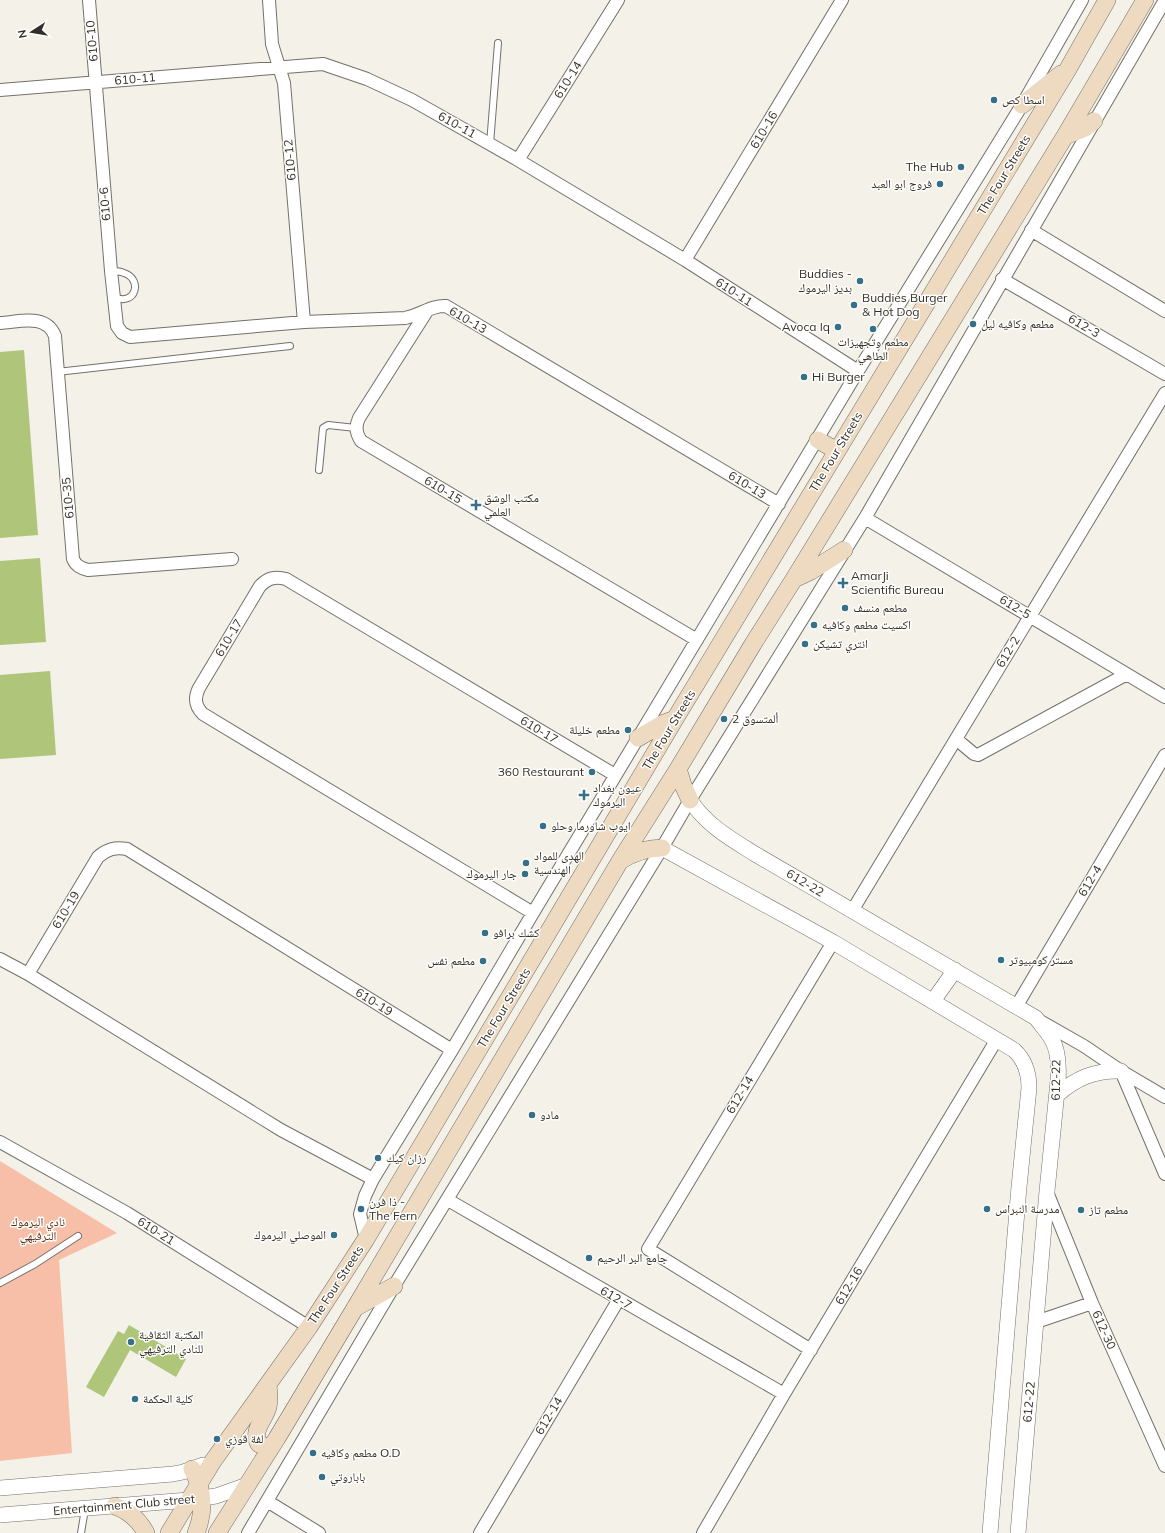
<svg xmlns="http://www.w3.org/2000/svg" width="1165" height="1533" viewBox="0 0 1165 1533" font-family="Mulish,'Noto Naskh Arabic',sans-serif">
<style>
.green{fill:#f7bfa8}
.building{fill:#aec57a}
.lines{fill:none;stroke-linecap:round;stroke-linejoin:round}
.service-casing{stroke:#73716a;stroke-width:8}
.minor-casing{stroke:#73716a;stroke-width:14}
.tertiary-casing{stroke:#73716a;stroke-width:16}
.secondary-casing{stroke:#73716a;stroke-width:18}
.service{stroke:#fff;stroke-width:6}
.minor{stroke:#fff;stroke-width:12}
.tertiary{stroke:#fff;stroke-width:15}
.secondary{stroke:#eddac1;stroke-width:17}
.poi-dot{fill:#356f88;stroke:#fffefb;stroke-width:1.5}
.labels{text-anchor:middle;stroke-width:3;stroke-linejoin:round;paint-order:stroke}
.street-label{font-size:12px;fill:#302f2c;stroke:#fffefb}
.poi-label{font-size:12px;fill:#302f2c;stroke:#fffefb;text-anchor:start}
.park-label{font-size:12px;fill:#5a2913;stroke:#fffefb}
</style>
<rect width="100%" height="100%" fill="#f3f1e8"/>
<path class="green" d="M0,1161L117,1233L59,1260L72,1453L0,1461Z"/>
<path class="building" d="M24,350L38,535L0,538V352Z
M40,558L46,642L0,645V561Z
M50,671L56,755L0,759V675Z
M129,1325L186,1359L176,1377L130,1350L104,1397L86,1387L118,1331L124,1334Z"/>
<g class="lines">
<g class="service-casing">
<path id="service" d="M490,144L498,43
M111,271C115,271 120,271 124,273C143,279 136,307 114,297
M57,372L290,346
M319,470L323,428L328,425L356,428
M0,1283L35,1264L78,1236
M81,1533L85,1509"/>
</g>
<g class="minor-casing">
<path id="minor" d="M89,0L111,271L117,326L122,333L130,337L304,322L405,318C420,315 432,305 446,306L779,504
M269,0L272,44L284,83L304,322
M0,90L323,64L367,79L412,100L518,160L685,260L858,371
M518,160L618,0
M1031,230L1165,311
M685,260L842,0
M1002,279L1165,374
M427,311L359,418C355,427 356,433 361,441L697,640
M0,323C19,322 46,313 55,336L73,559C76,566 81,568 88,570L232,559
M865,518L1165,697
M956,739L974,754L978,755L1125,675
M852,911L1165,393
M533,913L203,714C195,706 194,698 199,688L260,586C268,578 275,576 286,579L615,775
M0,959L28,974
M1016,1007L1165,755
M1040,1021L1084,1046L1121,1071L1165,1097
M1121,1071L1165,1174
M0,1142L127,1213L309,1327
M373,1179L281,1130L28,974L98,857C107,849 115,847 127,849L452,1050
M1047,1192L1092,1303L1165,1466
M448,1200L784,1394
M366,1239L360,1214L365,1196L373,1179L452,1050L533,913L858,371L1022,105L1082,0
M1036,1322L1092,1303
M811,1350L648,1249L833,942
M267,1501L319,1533
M248,1533L394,1286L662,848L690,800L865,518L1165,0
M480,1533L619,1299
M703,1533L784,1394L997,1039"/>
</g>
<g class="tertiary-casing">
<path id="tertiary" d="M690,800C706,825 731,839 755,854L1036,1018C1041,1025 1047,1031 1051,1038C1059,1050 1059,1067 1058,1081L1047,1191L1018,1533
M662,848L833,942L1014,1050C1025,1060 1029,1072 1029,1088L1019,1187L990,1533
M933,1001L955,970
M1057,1095C1076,1078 1095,1070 1121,1071
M0,1488L173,1474L183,1472L203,1465
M0,1515L189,1500L216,1496L247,1485"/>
</g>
<g class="secondary-casing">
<path id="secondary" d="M1022,105L1061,74
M1065,136L1085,128L1094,121
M818,440L837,451
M794,579L811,571L844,550
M638,738L662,724L675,719
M678,769L683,785L690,800
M620,861C634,852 646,848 662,848
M355,1308L394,1286
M268,1385C269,1392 270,1399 268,1407C265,1419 251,1431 259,1444L270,1449
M192,1469C204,1490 205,1511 196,1533
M115,1506C129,1511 139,1520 146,1533
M169,1533L213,1461L309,1327L366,1239L675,719L1068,69L1107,0
M217,1533L277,1438L355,1308L620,861L678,769L753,644L794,579L1065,136L1145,0"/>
</g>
<use href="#service" class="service"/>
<use href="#minor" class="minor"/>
<use href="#tertiary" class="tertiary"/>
<use href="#secondary" class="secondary"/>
</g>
<g class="poi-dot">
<circle cx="994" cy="100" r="4"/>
<circle cx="961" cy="167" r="4"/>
<circle cx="940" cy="184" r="4"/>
<circle cx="860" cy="281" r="4"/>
<circle cx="854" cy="305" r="4"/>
<circle cx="973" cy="324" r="4"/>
<circle cx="838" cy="327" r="4"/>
<circle cx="873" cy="329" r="4"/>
<circle cx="804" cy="377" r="4"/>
<path d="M474 499h4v4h4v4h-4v4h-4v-4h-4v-4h4z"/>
<path d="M841 577h4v4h4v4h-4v4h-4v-4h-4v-4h4z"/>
<circle cx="845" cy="608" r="4"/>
<circle cx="814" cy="625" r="4"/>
<circle cx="805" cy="644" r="4"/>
<circle cx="724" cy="719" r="4"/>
<circle cx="628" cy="730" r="4"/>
<circle cx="592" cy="772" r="4"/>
<path d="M582 789h4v4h4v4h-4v4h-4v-4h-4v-4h4z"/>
<circle cx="543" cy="826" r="4"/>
<circle cx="526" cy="863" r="4"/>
<circle cx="525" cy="874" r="4"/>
<circle cx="485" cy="933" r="4"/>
<circle cx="1001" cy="960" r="4"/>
<circle cx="483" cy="961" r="4"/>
<circle cx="532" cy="1115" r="4"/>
<circle cx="378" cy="1158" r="4"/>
<circle cx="361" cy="1209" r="4"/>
<circle cx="987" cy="1209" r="4"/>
<circle cx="1081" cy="1210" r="4"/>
<circle cx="334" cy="1235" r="4"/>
<circle cx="589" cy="1258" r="4"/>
<circle cx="131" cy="1342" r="4"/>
<circle cx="135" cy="1399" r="4"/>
<circle cx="217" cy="1439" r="4"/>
<circle cx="313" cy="1453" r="4"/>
<circle cx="322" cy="1477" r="4"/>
</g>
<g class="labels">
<g class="street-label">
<text transform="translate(92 41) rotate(-95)" y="4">610-10</text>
<text transform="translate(135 79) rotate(-5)" y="4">610-11</text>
<text transform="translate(568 80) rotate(-58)" y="4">610-14</text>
<text transform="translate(457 125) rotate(29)" y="4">610-11</text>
<text transform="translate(764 130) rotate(-59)" y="4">610-16</text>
<text transform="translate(290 160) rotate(-95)" y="4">610-12</text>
<text transform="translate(1004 175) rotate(-59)" y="4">The Four Streets</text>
<text transform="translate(105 204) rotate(-95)" y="4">610-6</text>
<text transform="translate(734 292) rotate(33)" y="4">610-11</text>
<text transform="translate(468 320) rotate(30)" y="4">610-13</text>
<text transform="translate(1084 326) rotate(30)" y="4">612-3</text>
<text transform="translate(836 452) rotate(-59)" y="4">The Four Streets</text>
<text transform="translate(747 485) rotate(31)" y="4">610-13</text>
<text transform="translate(443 490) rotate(31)" y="4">610-15</text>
<text transform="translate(68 498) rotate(-95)" y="4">610-35</text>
<text transform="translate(1015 607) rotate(31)" y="4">612-5</text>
<text transform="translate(229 638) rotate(-59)" y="4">610-17</text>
<text transform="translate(1008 652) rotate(-59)" y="4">612-2</text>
<text transform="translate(539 730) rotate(31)" y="4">610-17</text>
<text transform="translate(669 730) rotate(-59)" y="4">The Four Streets</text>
<text transform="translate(1090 881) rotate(-59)" y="4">612-4</text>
<text transform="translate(805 883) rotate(31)" y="4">612-22</text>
<text transform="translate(66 910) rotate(-59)" y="4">610-19</text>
<text transform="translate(374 1002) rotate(32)" y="4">610-19</text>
<text transform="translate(504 1008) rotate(-59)" y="4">The Four Streets</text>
<text transform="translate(1056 1080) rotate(-89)" y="4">612-22</text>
<text transform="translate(740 1095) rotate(-59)" y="4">612-14</text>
<text transform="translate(156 1231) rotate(32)" y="4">610-21</text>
<text transform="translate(336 1285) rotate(-57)" y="4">The Four Streets</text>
<text transform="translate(849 1286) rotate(-59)" y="4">612-16</text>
<text transform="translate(616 1298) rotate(30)" y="4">612-7</text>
<text transform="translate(1104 1330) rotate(66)" y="4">612-30</text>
<text transform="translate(1029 1402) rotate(-85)" y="4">612-22</text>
<text transform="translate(549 1416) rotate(-59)" y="4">612-14</text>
<text transform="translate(124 1505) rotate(-5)" y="4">Entertainment Club street</text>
</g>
<g class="poi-label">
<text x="1002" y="104">اسطا كص</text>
<text x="953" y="171" text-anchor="end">The Hub</text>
<text x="932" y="188" text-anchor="end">فروج ابو العبد</text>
<text x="852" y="278" text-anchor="end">Buddies -<tspan x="852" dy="14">بديز اليرموك</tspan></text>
<text x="862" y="302">Buddies Burger<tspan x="862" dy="14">&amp; Hot Dog</tspan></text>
<text x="981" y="328">مطعم وكافيه ليل</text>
<text x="830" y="331" text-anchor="end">Avoca Iq</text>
<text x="873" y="346" text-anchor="middle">مطعم وتجهيزات<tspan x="873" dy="14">الطاهي</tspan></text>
<text x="812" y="381">Hi Burger</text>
<text x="484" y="502">مكتب الوشق<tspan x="484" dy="14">العلمي</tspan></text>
<text x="851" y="580">AmarJi<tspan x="851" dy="14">Scientific Bureau</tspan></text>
<text x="853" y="612">مطعم منسف</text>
<text x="822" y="629">اكسيت مطعم وكافيه</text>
<text x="813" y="648">انتري تشيكن</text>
<text x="732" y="723">ألمتسوق 2</text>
<text x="620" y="734" text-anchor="end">مطعم خليلة</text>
<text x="584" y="776" text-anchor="end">360 Restaurant</text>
<text x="593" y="792">عيون بغداد<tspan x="593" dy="14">اليرموك</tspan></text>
<text x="551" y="830">ايوب شاورما وحلو</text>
<text x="534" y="860">الهدى للمواد<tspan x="534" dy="14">الهندسية</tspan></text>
<text x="517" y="878" text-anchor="end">جار اليرموك</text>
<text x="493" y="937">كشك برافو</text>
<text x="1009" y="964">مستر كومبيوتر</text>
<text x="475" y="965" text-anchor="end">مطعم نفس</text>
<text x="540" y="1119">مادو</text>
<text x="386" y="1162">رزان كيك</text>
<text x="369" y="1206">ذا فرن -<tspan x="369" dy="14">The Fern</tspan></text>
<text x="995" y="1213">مدرسة النبراس</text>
<text x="1089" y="1214">مطعم تاز</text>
<text x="326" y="1239" text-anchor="end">الموصلي اليرموك</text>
<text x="597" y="1262">جامع البر الرحيم</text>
<text x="139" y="1339">المكتبة الثقافية<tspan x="139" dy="14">للنادي الترفيهي</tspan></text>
<text x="143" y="1403">كلية الحكمة</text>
<text x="225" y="1443">لفة قوزي</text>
<text x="321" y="1457">مطعم وكافيه O.D</text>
<text x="330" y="1481">باباروتي</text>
</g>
<g class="park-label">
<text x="38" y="1226">نادي اليرموك<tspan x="38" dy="14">الترفيهي</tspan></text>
</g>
</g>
<g transform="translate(32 32) rotate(258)" stroke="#fffefb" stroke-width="3" paint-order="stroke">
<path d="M0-3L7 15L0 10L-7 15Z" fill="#302f2c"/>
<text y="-6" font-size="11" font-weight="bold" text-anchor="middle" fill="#302f2c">N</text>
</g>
</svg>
